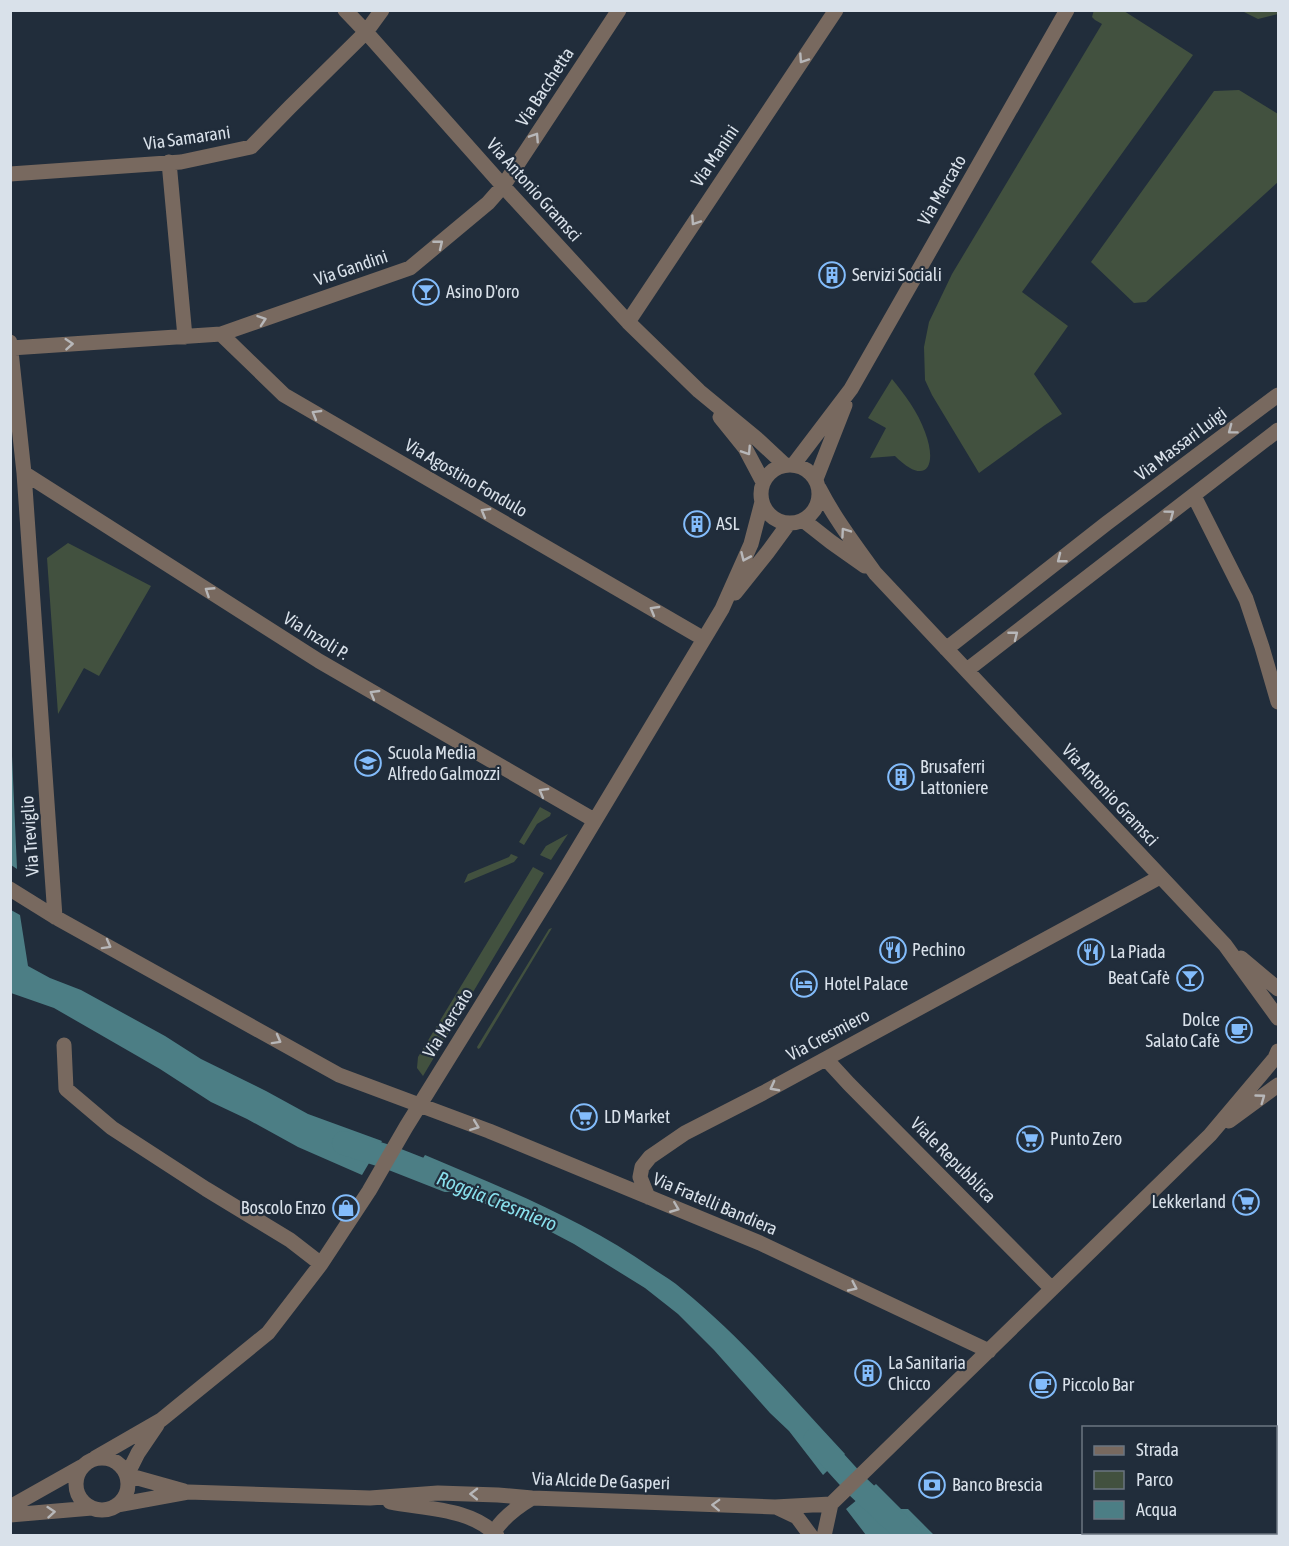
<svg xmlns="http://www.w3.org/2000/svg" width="1289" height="1546" viewBox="0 0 1289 1546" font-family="'Asap Condensed',sans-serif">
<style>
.green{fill:#42513f}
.water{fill:#4c7e85}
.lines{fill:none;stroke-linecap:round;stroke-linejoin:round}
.canal{stroke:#4c7e85;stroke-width:24}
.minor{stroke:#78695f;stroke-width:15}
.oneway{stroke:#b7b7b9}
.labels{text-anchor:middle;stroke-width:4.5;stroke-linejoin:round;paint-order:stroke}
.street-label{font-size:18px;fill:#d9e1ea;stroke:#212d3b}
.poi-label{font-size:18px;fill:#d9e1ea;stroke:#212d3b;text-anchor:start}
.water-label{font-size:20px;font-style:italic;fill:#89dfec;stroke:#212d3b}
</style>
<rect width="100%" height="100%" fill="#212d3b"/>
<path class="green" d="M1094,10L1124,11L1193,55L1022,292L1068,326L1034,374L1062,414L1045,425L979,473L932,395L925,380L924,347L929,322L952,274L1102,24L1095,20L1092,17Z
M1242,11H1278V14L1258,19Z
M1239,90L1278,114V182L1146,302L1134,303L1091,262L1214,91Z
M892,379C905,395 918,412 925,432C938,466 926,487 895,456L870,458L886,428L868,418Z
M68,543L151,586L99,676L84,668L58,714L47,558Z
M540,807L551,813L550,816L537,824L524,845L519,842Z
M568,834L551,860L540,855L546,846Z
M511,854L518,857L514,862L464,883L468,874L509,857Z
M533,867L544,873L423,1076L417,1068L418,1057Z
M552,928L480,1048L478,1049L477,1047L549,929Z"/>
<path class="water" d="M11,733L17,869L11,865Z
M11,910L20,915L28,966L50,978L81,990L165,1036L201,1059L266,1091L308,1114L382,1141L362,1175L298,1147L247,1119L211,1102L160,1069L54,1008L11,993Z
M425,1155C503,1188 582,1219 652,1268C662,1275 673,1281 682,1289C742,1338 793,1398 845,1454L823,1475L789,1431L770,1413L714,1350L678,1314L645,1288L574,1244L536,1224L503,1210L411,1177Z
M876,1484L901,1509H908L934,1535H866L846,1509Z"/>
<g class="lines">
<path class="canal" d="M344,1143L391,1158L447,1180
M815,1440L856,1485L910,1536"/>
<path class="minor" d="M345,10L366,32L503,186L628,322L699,391L756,438L785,465
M169,162L185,337
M10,174L181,162L251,147L290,107L366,32L382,10
M628,322L836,10
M221,334L284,395L704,639
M10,342L24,473L55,917
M11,348L221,334L410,268L488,203L503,186L619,10
M720,417L745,448L763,482
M794,464L851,389L1067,10
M761 494a29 29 0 1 1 58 0a29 29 0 1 1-58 0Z
M24,473L319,661L594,820
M816,479L845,405
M819,488C835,519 855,545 875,573L1225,945L1278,1018
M1194,496L1246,599L1262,647L1278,702
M803,520L831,542L865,566
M735,593L767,553L789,523
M946,649L1107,523L1278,395
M967,670L1278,430
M10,889L55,917L339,1075L489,1131L760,1243L989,1351
M1241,958L1278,989
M64,1045L66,1089L112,1128L206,1189L290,1240L321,1264
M826,1059L849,1084L1052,1289
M1229,1121L1278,1085
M648,1197L640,1177L642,1167L650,1157L685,1133L763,1093L1160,877
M76 1484a26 26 0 1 1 52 0a26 26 0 1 1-52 0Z
M95,1458L161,1420L268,1333L321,1264L369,1191L406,1127L561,877L722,609L751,544L762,502
M127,1475L138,1453L157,1425
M127,1475L184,1491
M390,1502C423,1509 473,1508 497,1536
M831,1504L1210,1135L1275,1058L1278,1051
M117,1505L188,1492L370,1498L438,1493L498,1495L532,1498L775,1507L831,1504
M10,1507L81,1467
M778,1508L797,1517L811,1536
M10,1515L92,1508
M494,1532C503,1517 517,1507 532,1498
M824,1536L831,1504"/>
</g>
<defs><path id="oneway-chevron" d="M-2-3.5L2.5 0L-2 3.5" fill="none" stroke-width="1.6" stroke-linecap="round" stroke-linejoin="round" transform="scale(1.5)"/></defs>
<g class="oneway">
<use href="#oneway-chevron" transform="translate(803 59) rotate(124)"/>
<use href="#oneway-chevron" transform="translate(535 137) rotate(-57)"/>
<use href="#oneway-chevron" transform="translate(695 221) rotate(124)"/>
<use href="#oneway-chevron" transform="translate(439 244) rotate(-39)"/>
<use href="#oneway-chevron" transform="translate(262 320) rotate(-19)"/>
<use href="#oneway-chevron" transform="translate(69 344) rotate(-4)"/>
<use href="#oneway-chevron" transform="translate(316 414) rotate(-150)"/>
<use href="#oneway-chevron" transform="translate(1232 430) rotate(143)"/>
<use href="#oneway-chevron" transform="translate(747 451) rotate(57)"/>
<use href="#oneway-chevron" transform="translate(485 512) rotate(-150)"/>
<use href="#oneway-chevron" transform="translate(1170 514) rotate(-37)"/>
<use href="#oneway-chevron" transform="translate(845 532) rotate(-125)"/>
<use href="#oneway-chevron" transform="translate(745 557) rotate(114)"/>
<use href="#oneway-chevron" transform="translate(1061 559) rotate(142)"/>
<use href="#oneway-chevron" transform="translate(209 591) rotate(-147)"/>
<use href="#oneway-chevron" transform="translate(654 610) rotate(-150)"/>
<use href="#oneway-chevron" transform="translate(1014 635) rotate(-38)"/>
<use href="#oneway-chevron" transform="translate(374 694) rotate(-150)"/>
<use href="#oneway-chevron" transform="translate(543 792) rotate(-150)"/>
<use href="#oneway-chevron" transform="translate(107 945) rotate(29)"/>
<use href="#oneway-chevron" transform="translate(277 1040) rotate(29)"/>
<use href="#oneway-chevron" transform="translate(774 1087) rotate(152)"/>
<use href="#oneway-chevron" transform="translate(1261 1098) rotate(-36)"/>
<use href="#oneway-chevron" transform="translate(475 1126) rotate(21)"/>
<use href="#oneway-chevron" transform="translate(675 1208) rotate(22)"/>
<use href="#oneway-chevron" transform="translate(853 1287) rotate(25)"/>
<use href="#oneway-chevron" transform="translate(474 1494) rotate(-179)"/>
<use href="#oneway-chevron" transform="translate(716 1505) rotate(-178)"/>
<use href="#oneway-chevron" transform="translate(51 1512) rotate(-5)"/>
</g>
<defs>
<g id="building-ring" transform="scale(1.35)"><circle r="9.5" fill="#212d3b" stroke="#83bcfb" stroke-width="1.5"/><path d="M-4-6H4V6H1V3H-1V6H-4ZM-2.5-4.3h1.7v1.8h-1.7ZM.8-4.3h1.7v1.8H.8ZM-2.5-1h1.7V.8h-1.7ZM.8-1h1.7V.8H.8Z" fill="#83bcfb"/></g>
<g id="bar-ring" transform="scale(1.35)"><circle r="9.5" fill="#212d3b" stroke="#83bcfb" stroke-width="1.5"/><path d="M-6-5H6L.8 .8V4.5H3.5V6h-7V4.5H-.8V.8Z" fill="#83bcfb"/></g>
<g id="school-ring" transform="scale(1.35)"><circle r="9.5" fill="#212d3b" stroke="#83bcfb" stroke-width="1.5"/><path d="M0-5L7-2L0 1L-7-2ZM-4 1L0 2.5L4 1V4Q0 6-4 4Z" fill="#83bcfb"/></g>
<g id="restaurant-ring" transform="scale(1.35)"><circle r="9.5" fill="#212d3b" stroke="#83bcfb" stroke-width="1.5"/><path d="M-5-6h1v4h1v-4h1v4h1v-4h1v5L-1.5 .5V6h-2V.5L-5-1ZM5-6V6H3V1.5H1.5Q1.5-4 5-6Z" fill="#83bcfb"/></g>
<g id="hotel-ring" transform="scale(1.35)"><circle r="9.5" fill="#212d3b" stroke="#83bcfb" stroke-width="1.5"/><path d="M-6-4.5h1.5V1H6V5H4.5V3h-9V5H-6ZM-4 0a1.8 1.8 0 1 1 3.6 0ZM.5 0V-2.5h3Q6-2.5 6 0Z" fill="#83bcfb"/></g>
<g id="cafe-ring" transform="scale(1.35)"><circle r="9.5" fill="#212d3b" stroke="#83bcfb" stroke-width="1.5"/><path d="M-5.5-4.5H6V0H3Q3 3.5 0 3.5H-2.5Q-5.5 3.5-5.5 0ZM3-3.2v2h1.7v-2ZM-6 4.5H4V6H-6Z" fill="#83bcfb"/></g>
<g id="supermarket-ring" transform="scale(1.35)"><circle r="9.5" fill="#212d3b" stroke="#83bcfb" stroke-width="1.5"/><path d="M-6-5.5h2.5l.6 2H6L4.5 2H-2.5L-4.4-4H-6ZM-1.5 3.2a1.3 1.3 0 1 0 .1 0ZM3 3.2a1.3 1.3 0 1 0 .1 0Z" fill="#83bcfb"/></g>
<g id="shop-ring" transform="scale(1.35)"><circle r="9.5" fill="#212d3b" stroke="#83bcfb" stroke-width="1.5"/><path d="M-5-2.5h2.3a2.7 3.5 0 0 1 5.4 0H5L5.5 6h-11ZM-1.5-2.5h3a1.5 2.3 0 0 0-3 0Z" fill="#83bcfb"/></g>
<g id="bank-ring" transform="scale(1.35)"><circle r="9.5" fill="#212d3b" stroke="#83bcfb" stroke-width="1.5"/><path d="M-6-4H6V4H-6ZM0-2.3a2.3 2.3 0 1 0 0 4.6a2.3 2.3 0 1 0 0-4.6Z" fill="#83bcfb"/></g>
</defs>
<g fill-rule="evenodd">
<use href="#building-ring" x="832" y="275"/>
<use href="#bar-ring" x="426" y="292"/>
<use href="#building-ring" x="697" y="524"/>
<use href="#school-ring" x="368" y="763"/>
<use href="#building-ring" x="901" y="777"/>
<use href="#restaurant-ring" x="893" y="950"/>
<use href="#restaurant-ring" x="1091" y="952"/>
<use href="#bar-ring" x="1190" y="978"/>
<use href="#hotel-ring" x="804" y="984"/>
<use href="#cafe-ring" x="1239" y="1030"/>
<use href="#supermarket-ring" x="584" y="1117"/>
<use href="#supermarket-ring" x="1030" y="1139"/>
<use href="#supermarket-ring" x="1246" y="1202"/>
<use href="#shop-ring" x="346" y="1208"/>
<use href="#building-ring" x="868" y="1373"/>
<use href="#cafe-ring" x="1043" y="1385"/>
<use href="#bank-ring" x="932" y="1485"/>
</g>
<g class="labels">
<g class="street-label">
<text transform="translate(545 87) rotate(-57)" y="6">Via Bacchetta</text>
<text transform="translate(187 138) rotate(-8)" y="6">Via Samarani</text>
<text transform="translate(715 156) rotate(-56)" y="6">Via Manini</text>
<text transform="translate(534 190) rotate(48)" y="6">Via Antonio Gramsci</text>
<text transform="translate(942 190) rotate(-60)" y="6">Via Mercato</text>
<text transform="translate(351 268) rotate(-19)" y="6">Via Gandini</text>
<text transform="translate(1181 444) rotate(-37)" y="6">Via Massari Luigi</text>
<text transform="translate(466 478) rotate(30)" y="6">Via Agostino Fondulo</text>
<text transform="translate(316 636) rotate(32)" y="6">Via Inzoli P.</text>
<text transform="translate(1110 795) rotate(47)" y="6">Via Antonio Gramsci</text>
<text transform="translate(30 836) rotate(-94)" y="6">Via Treviglio</text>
<text transform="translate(448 1023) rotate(-58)" y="6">Via Mercato</text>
<text transform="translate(828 1035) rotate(-28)" y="6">Via Cresmiero</text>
<text transform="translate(953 1160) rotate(45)" y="6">Viale Repubblica</text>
<text transform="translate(715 1204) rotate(23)" y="6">Via Fratelli Bandiera</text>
<text transform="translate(601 1481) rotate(2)" y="6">Via Alcide De Gasperi</text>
</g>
<g class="poi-label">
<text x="852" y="281">Servizi Sociali</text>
<text x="446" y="298">Asino D'oro</text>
<text x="716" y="530">ASL</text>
<text x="388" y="759">Scuola Media<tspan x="388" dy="21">Alfredo Galmozzi</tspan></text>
<text x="920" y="773">Brusaferri<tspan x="920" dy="21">Lattoniere</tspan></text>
<text x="912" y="956">Pechino</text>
<text x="1110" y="958">La Piada</text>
<text x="1170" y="984" text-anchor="end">Beat Cafè</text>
<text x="824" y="990">Hotel Palace</text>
<text x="1220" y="1026" text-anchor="end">Dolce<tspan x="1220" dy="21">Salato Cafè</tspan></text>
<text x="604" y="1123">LD Market</text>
<text x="1050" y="1145">Punto Zero</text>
<text x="1226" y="1208" text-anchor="end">Lekkerland</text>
<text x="326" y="1214" text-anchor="end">Boscolo Enzo</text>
<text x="888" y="1369">La Sanitaria<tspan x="888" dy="21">Chicco</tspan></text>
<text x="1062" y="1391">Piccolo Bar</text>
<text x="952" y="1491">Banco Brescia</text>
</g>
<g class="water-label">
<text transform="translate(497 1201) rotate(22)" y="7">Roggia Cresmiero</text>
</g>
</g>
<rect width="1289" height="1546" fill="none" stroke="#d9e1ea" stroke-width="24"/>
<rect x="1082" y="1426" width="195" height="108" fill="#212d3b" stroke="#6b7581" stroke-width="1.5"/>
<rect x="1094" y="1446" width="30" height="9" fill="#78695f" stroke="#6b7581" stroke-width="1.5"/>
<text x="1136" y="1456" font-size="18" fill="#d9e1ea">Strada</text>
<rect x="1094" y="1471" width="30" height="18" fill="#42513f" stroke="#6b7581" stroke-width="1.5"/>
<text x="1136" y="1486" font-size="18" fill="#d9e1ea">Parco</text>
<rect x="1094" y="1501" width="30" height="18" fill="#4c7e85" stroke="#6b7581" stroke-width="1.5"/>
<text x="1136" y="1516" font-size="18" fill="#d9e1ea">Acqua</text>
</svg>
